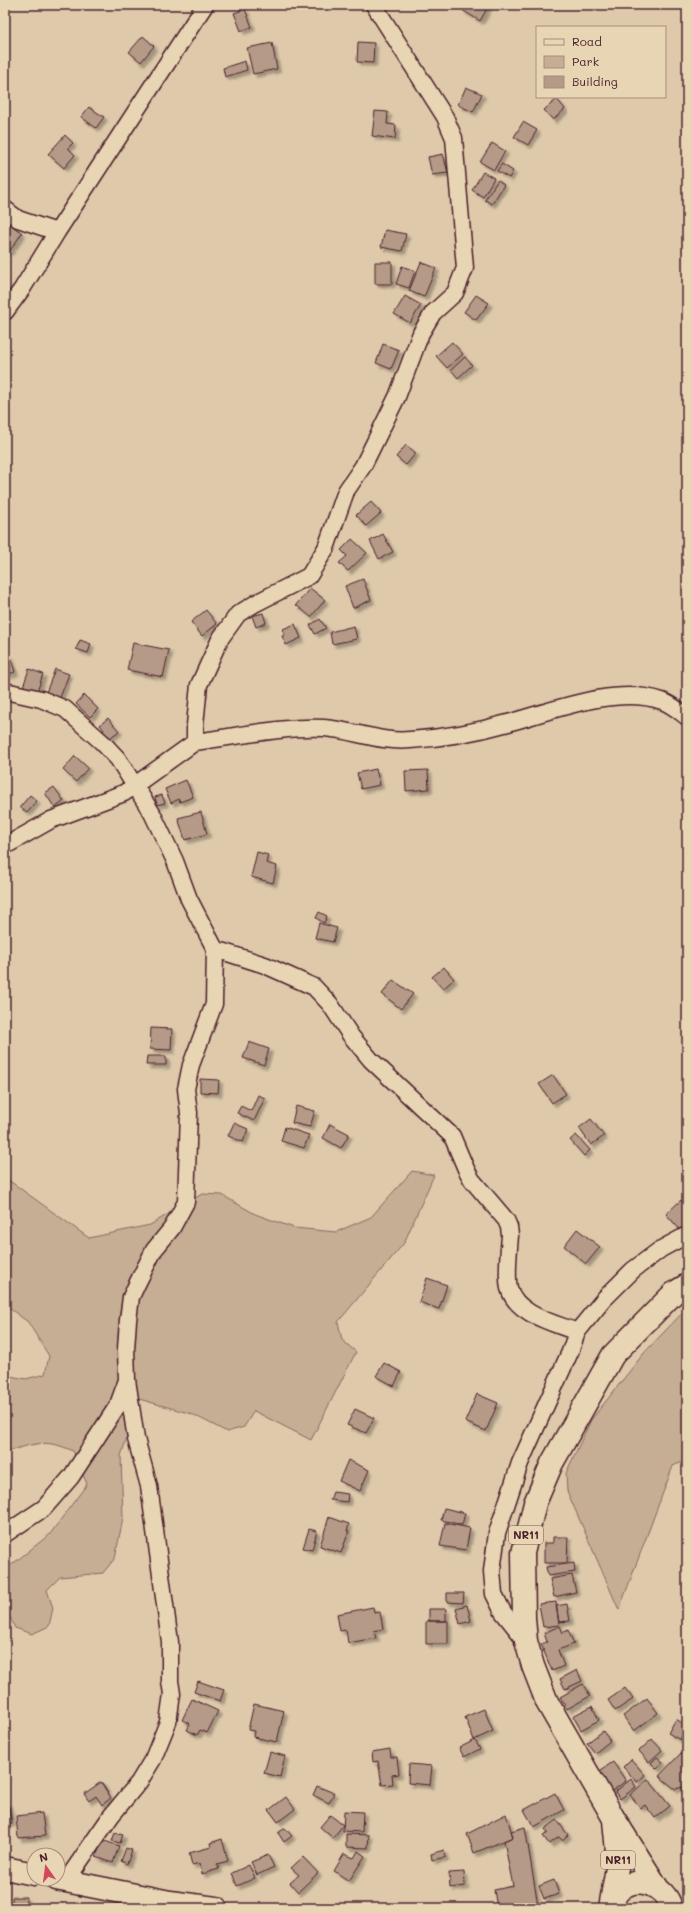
<svg xmlns="http://www.w3.org/2000/svg" width="692" height="1913" viewBox="0 0 692 1913" font-family="Mali,sans-serif">
<style>
.green{fill:#c6ae95;stroke:#886660}
.building{fill:#b49a87;stroke:#4a1f2b;filter:url(#shadow)}
.lines{fill:none;stroke-linecap:round;stroke-linejoin:round}
.minor-casing{stroke:#4a1f2b;stroke-width:19}
.trunk-casing{stroke:#4a1f2b;stroke-width:25}
.minor{stroke:#e8d5b3;stroke-width:16}
.trunk{stroke:#e8d5b3;stroke-width:22}
.labels{text-anchor:middle;stroke-width:3;stroke-linejoin:round;paint-order:stroke}
.shield{fill:#e8d5b3;stroke:#795654;stroke-width:1}
.shield-label{font-size:11px;font-weight:bold;fill:#4a1f2b}
</style>
<defs>
<filter id="shadow"><feDropShadow dx="3.5" dy="3.5" stdDeviation="1" flood-color="#0004"/></filter>
</defs>
<rect width="100%" height="100%" fill="#decaab"/>
<filter id="ink" filterUnits="userSpaceOnUse"><feTurbulence type="fractalNoise" baseFrequency=".025" numOctaves="2"/><feDisplacementMap in="SourceGraphic" scale="8" xChannelSelector="R" yChannelSelector="G"/><feConvolveMatrix kernelMatrix="1 2 1 2 8 2 1 2 1" color-interpolation-filters="sRGB"/></filter>
<g filter="url(#ink)">
<path class="green" d="M5,1169L7,1179L89,1238L150,1225L202,1194L222,1195L255,1214L294,1228L336,1232L371,1217L412,1171L434,1175L404,1243L338,1322L342,1340L356,1352L311,1440L254,1411L244,1427L227,1432L192,1414L139,1399L121,1456L123,1518L115,1558L103,1573L60,1577L47,1590L53,1608L49,1626L32,1634L15,1628L5,1607V1570L50,1534L87,1484L73,1451C45,1438 34,1444 5,1452V1375L26,1379L45,1374L49,1356L28,1322L5,1305Z
M687,1308V1460L673,1466L619,1610L567,1491L566,1473L591,1420L644,1353Z"/>
<path class="building" d="M465,5H489L480,21L462,10Z
M245,9L252,27L241,31L234,13Z
M143,36L154,46L141,62L129,52Z
M358,42L374,43L373,63L357,62Z
M272,43L277,69L253,74L247,48Z
M245,61L247,70L225,77L223,68Z
M466,87L482,94L473,112L458,105Z
M557,99L565,109L553,120L544,110Z
M89,107L104,117L96,128L81,117Z
M375,111L388,112L387,124L396,125L395,139L372,136Z
M523,122L537,130L528,145L514,137Z
M65,135L73,143L68,148L75,155L64,168L48,154Z
M492,143L505,151L494,170L480,162Z
M443,154L448,173L432,175L428,157Z
M502,164L513,171L509,178L497,171Z
M483,172L494,178L483,197L472,190Z
M498,180L504,185L492,204L485,200Z
M7,222L22,233L9,252L5,249V225Z
M385,230L406,234L402,251L381,247Z
M375,262H392V284H375Z
M421,262L436,268L424,297L409,291Z
M402,266L415,271L409,288L396,284Z
M476,295L489,303L476,320L464,312Z
M405,296L421,305L410,323L394,314Z
M452,342L463,354L447,368L436,356Z
M383,344L399,350L391,369L376,363Z
M465,357L472,365L458,378L451,370Z
M406,445L416,453L406,465L396,457Z
M371,502L381,513L366,526L356,515Z
M383,534L393,552L379,559L370,541Z
M352,539L367,553L348,571L339,563L347,556L341,550Z
M363,579L371,600L353,608L345,586Z
M310,588L325,600L311,617L296,605Z
M206,610L217,624L202,636L191,622Z
M263,613L266,623L256,627L252,616Z
M320,619L326,628L315,634L310,625Z
M295,624L301,638L286,645L282,636L285,635L283,629Z
M354,626L357,639L332,644L330,632Z
M80,640L91,644L88,653L76,649Z
M133,643L169,650L163,677L127,670Z
M10,655L15,672L5,675V657Z
M29,669L43,674L36,695L22,690Z
M55,669L69,674L59,700L45,695Z
M84,695L98,709L90,717L76,704Z
M108,718L119,731L107,740L100,733L104,730L100,725Z
M75,756L88,768L76,782L63,770Z
M376,769L380,785L361,789L357,773Z
M428,770L429,789L406,791L405,771Z
M186,780L193,797L180,802L179,799L171,803L165,789Z
M54,787L64,801L55,808L45,793Z
M30,795L37,801L27,813L20,807Z
M162,795L165,803L157,805L155,797Z
M201,812L207,834L185,840L178,818Z
M257,852L268,855L266,863L277,866L273,883L251,877Z
M319,912L327,916L324,923L316,918Z
M319,923L337,928L333,942L315,938Z
M444,967L454,979L443,989L432,977Z
M393,980L413,994L401,1009L382,994Z
M151,1028L172,1029L171,1050L150,1049Z
M249,1042L269,1049L264,1065L243,1058Z
M147,1056H166V1065H146Z
M553,1075L566,1094L552,1103L539,1084Z
M200,1079L219,1080L218,1093L200,1092Z
M258,1095L265,1098L254,1121L237,1113L241,1106L251,1111Z
M296,1106L315,1111L310,1127L292,1123Z
M591,1119L604,1136L591,1145L579,1128Z
M234,1123L248,1129L243,1142L228,1136Z
M330,1124L349,1134L341,1148L323,1138Z
M285,1127L309,1135L304,1148L281,1141Z
M576,1135L590,1150L584,1156L570,1140Z
M681,1200L687,1207V1227L682,1232L666,1214Z
M577,1229L600,1247L586,1264L564,1246Z
M427,1278L447,1285L439,1309L419,1302Z
M384,1363L401,1372L394,1386L376,1376Z
M477,1394L498,1403L486,1431L465,1422Z
M355,1409L374,1418L366,1433L347,1425Z
M348,1460L369,1470L360,1491L339,1481Z
M333,1492L348,1494L347,1502L330,1500Z
M444,1508L465,1513L462,1525L441,1520Z
M329,1517L349,1524L347,1531H349L341,1553L320,1546Z
M445,1523L470,1528L466,1550L440,1546Z
M309,1529L317,1531L312,1550L303,1548Z
M553,1537H568L567,1563H544V1543H553Z
M574,1563L575,1572L548,1576L546,1567Z
M572,1575L576,1592L554,1597L550,1579Z
M447,1593H464L463,1603L447,1602Z
M556,1602L559,1625L543,1627L539,1604Z
M567,1604L570,1621L559,1622L556,1606Z
M467,1605L471,1621L460,1624L456,1608Z
M373,1607L374,1613L380,1612L383,1629L374,1631L376,1638L348,1643L346,1630L340,1631L337,1614Z
M429,1609H446V1621H429Z
M426,1621H448V1644H426Z
M560,1626L563,1633L568,1630L574,1644L558,1650L564,1666L552,1671L541,1644L547,1642L544,1633Z
M577,1670L582,1681L565,1689L560,1679Z
M198,1681L224,1690L220,1701L194,1692Z
M583,1684L590,1696L567,1709L560,1697Z
M625,1688L633,1699L615,1711L608,1700Z
M647,1698L658,1713L634,1731L623,1716Z
M192,1699L218,1711L207,1733L200,1730L197,1735L187,1730L190,1724L182,1720Z
M254,1704L284,1711L277,1742L253,1737L254,1731L248,1730Z
M592,1706L599,1720L581,1730L573,1716Z
M484,1709L493,1731L474,1740L465,1717Z
M676,1719L687,1726L680,1740L668,1733Z
M603,1731L610,1741L595,1753L587,1743Z
M652,1739L662,1750L649,1762L639,1751Z
M475,1740L480,1749L464,1757L459,1748Z
M390,1749L391,1757H397L399,1774L392,1775L393,1784L382,1785L378,1761L373,1762L372,1752Z
M270,1752L285,1756L280,1777L264,1773Z
M681,1753L687,1759V1786L675,1789L659,1776Z
M657,1757L663,1762L657,1769L651,1763Z
M631,1759L645,1775L637,1782L623,1767Z
M613,1762L626,1781L609,1793L598,1772Z
M409,1764L432,1766L430,1785L408,1783Z
M631,1779L636,1787L620,1799L615,1792Z
M648,1779L670,1806L655,1818L645,1805L641,1808L630,1795Z
M101,1782L111,1798L102,1805L96,1796L89,1801L84,1794Z
M317,1786L334,1793L329,1803L313,1795Z
M555,1793L564,1810L534,1827L524,1810Z
M286,1797L295,1809L278,1822L269,1810Z
M8,1803L12,1823L5,1824V1804Z
M344,1811L363,1812L362,1832L343,1831Z
M42,1813L45,1836L18,1838L16,1816Z
M506,1814L513,1837L474,1853L467,1834Z
M330,1815L343,1825L333,1838L320,1827Z
M557,1820L568,1835L562,1840L559,1837L549,1844L543,1836L548,1833L545,1829Z
M525,1827L538,1906L528,1908H497L494,1890L513,1886L504,1841L513,1837L511,1831Z
M285,1828L292,1836L284,1842L278,1833Z
M115,1833L123,1835L120,1843L112,1841Z
M346,1834L369,1835L368,1848L346,1847Z
M222,1839L228,1861L217,1864L219,1869L202,1874L200,1863L192,1865L189,1853L211,1847L210,1843Z
M102,1840L119,1846L113,1863L96,1857Z
M126,1848L132,1850L127,1864L121,1861Z
M444,1850L446,1857L432,1860L431,1854Z
M358,1851L365,1856L349,1881L334,1871L344,1854L354,1858Z
M268,1855L274,1867L257,1875L251,1862Z
M303,1857L318,1873L298,1892L290,1883L299,1875L291,1868Z
M249,1865L255,1878L237,1886L232,1873Z
M464,1872L465,1886L450,1888L449,1873Z
M554,1880L559,1894L544,1899L539,1886Z
M12,1897H26V1908H12Z"/>
<g class="lines">
<g class="minor-casing">
<path id="minor" d="M5,209L18,219L57,232
M5,312L22,289L57,232L205,5
M5,691L41,699L65,709L103,743L118,759L152,813L175,861L189,899L215,949L214,1004L191,1065L186,1089L189,1113L186,1202L172,1228L154,1250L137,1284L131,1297L128,1320L126,1349L127,1380L136,1439L149,1486L170,1642V1681L172,1694L168,1722L153,1759L139,1782L111,1816L66,1881
M195,742C235,737 283,726 324,728C353,730 381,743 410,740C443,738 476,732 508,723C552,711 617,685 662,701C671,704 679,711 687,717
M5,846L51,820L124,793L195,742V725L199,685L220,639L238,614L256,603L309,576L326,548L346,491L363,466L397,397L421,333L433,313L455,293L465,268L454,138L445,117L374,5
M215,949L265,965L314,987L330,1004L351,1036L371,1060L452,1136L466,1169L472,1180L506,1220L509,1227L510,1235C509,1250 506,1274 509,1288C516,1315 555,1323 577,1332
M5,1534L44,1508L71,1477L118,1405L127,1380
M526,1641L503,1612L494,1594L492,1571L497,1533L520,1463L570,1352L577,1332L604,1299L633,1270L661,1249L687,1235"/>
</g>
<g class="trunk-casing">
<path id="trunk" d="M5,1868L34,1874
M56,1879L170,1902L216,1908
M657,1887L613,1817L547,1702L533,1666L526,1641L524,1619L523,1553L535,1503L552,1463L613,1355L674,1293L687,1285
M611,1902C614,1898 616,1894 619,1891C636,1873 666,1886 671,1908
M610,1908L618,1862L614,1820"/>
</g>
<use href="#minor" class="minor"/>
<use href="#trunk" class="trunk"/>
</g>
</g>
<g class="labels">
<g class="shield">
<rect x="509" y="1526" width="34" height="18" rx="3"/>
<rect x="601" y="1851" width="34" height="18" rx="3"/>
</g>
<g class="shield-label">
<text x="526" y="1539">NR11</text>
<text x="618" y="1864">NR11</text>
</g>
</g>
<rect width="692" height="1913" fill="none" stroke="#e8d5b3" stroke-width="20"/>
<rect x="10" y="10" width="672" height="1893" fill="none" stroke="#4a1f2b" stroke-width="1.5" filter="url(#ink)"/>
<rect x="536" y="26" width="130" height="72" fill="#e8d5b3" stroke="#a98c7d"/>
<rect x="544" y="39" width="20" height="6" fill="#e8d5b3" stroke="#a98c7d"/>
<text x="572" y="46" font-size="12" fill="#4a1f2b">Road</text>
<rect x="544" y="56" width="20" height="12" fill="#c6ae95" stroke="#a98c7d"/>
<text x="572" y="66" font-size="12" fill="#4a1f2b">Park</text>
<rect x="544" y="76" width="20" height="12" fill="#b49a87" stroke="#a98c7d"/>
<text x="572" y="86" font-size="12" fill="#4a1f2b">Building</text>
<g transform="translate(46 1867) rotate(346)"><circle r="19" fill="#e8d5b3" stroke="#a98c7d"/>
<path d="M0-3L7 15L0 10L-7 15Z" fill="#d1495b"/>
<text y="-6" font-size="11" font-weight="bold" text-anchor="middle" fill="#4a1f2b">N</text>
</g>
</svg>
